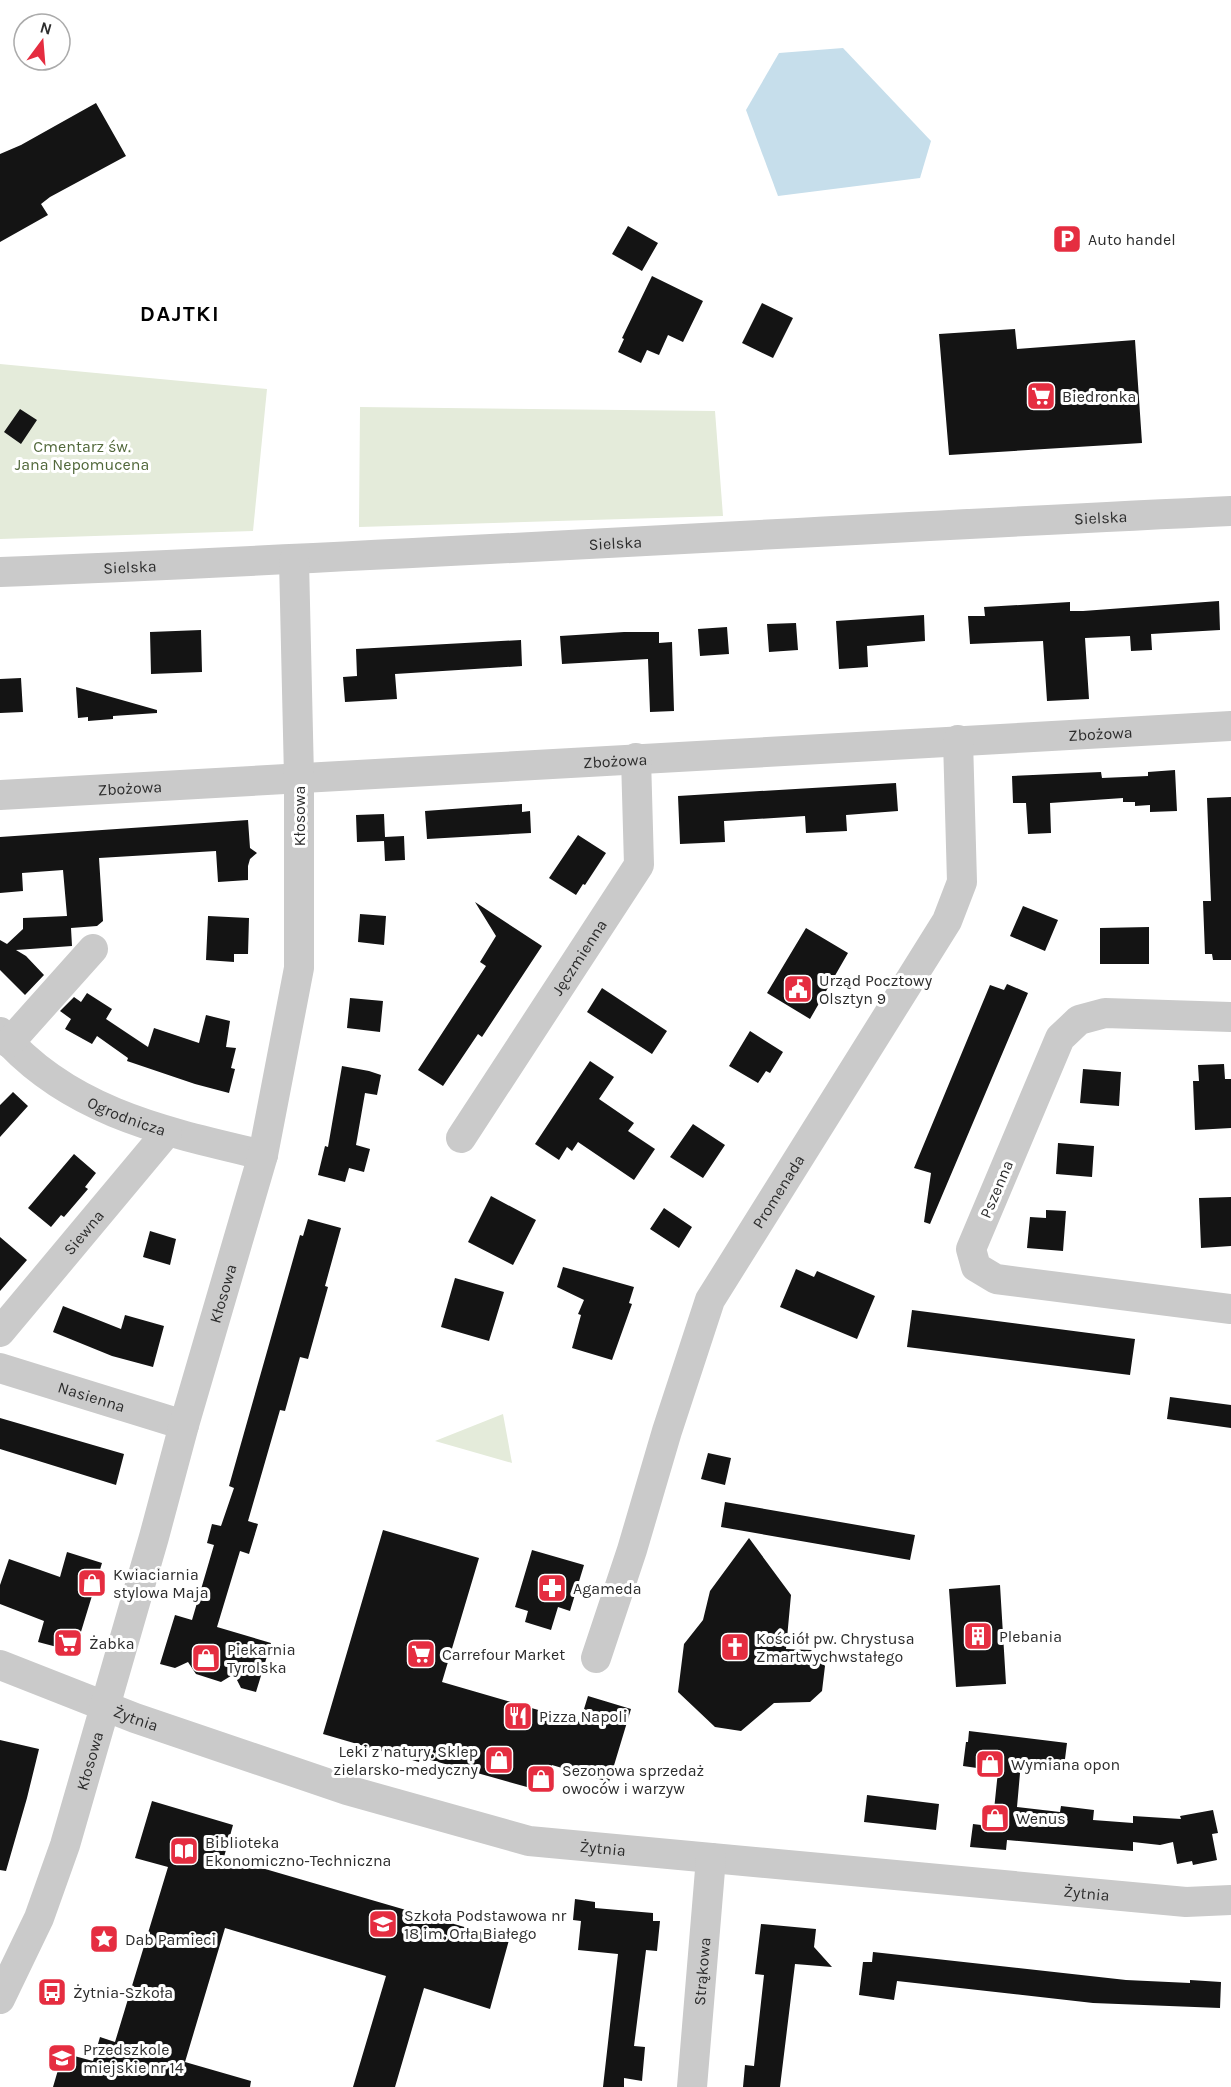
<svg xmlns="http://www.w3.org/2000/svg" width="1231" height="2087" viewBox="0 0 1231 2087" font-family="Karla,sans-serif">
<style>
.green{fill:#e4ebda}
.water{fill:#c6deeb}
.building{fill:#141414}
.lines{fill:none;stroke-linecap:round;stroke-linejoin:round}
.minor{stroke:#cacaca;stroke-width:30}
.labels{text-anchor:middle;stroke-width:6;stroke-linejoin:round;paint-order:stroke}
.poi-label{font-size:16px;fill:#2d2d2d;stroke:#fff;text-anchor:start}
.park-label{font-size:16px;fill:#51683a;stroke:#fff}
.street-label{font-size:16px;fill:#2d2d2d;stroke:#fff}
.district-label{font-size:22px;font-weight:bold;letter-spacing:1.5px;fill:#000;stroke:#fff}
</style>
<rect width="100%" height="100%" fill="#fff"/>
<path class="green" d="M0,364L267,389L253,531L0,539Z
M360,407L715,411L723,516L359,527Z
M503,1414L512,1463L435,1441Z"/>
<path class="water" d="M843,48L931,141L920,178L778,196L746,110L779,53Z"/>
<path class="building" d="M96,103L126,156L50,197L41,204L48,215L0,242V154L21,145Z
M628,226L658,243L642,271L612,254Z
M652,276L703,301L683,342L668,335L659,355L647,350L641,363L618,352L624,339L622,338Z
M762,303L793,318L773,358L742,343Z
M1015,329L1017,349L1135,340L1142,443L949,455L939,334Z
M20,409L37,420L21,444L4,432Z
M1219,601L1220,630L1151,634L1152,650L1131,651L1130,636L1085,638L1089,699L1047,701L1043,641L970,644L968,616H985L984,607L1070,602V611H1083Z
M924,615L925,641L867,646L868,667L839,669L836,621Z
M796,623L798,650L769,652L767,624Z
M727,627L729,654L700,656L698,629Z
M201,630L202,672L151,674L150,632Z
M624,632H659V643L672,642L674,711L650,712L648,659L562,664L560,636Z
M521,640L522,666L395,674L397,699L345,702L343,677L357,676L356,649Z
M21,678L23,712L0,713V679Z
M76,687L157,710V713L113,716V719L88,721V717L78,718Z
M1175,770L1177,811L1150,812V805L1135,806V802H1123V798L1050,803L1051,833L1028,834L1026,803H1013L1012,776L1101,772L1102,778L1148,776V772Z
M896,783L898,811L846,815L847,831L806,833L805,816L724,821L725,842L680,844L678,796Z
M1231,797V960H1213L1212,954H1205L1203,901H1211L1207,798Z
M522,804V812L530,811L531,833L427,839L425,811Z
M384,814L385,837L404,836L405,860L385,861L384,841L357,842L356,815Z
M248,820L250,848L257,853L250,859L248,866V880L218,882L216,851L99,858L103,921L97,926L71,928L72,946L16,950L26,956L44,975L25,995L0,970V940L7,944L23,929V918L67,916L63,870L22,873L23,891L0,893V837Z
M578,835L606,853L585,885L583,884L576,895L549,878Z
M475,902L542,946L482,1037L478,1034L443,1086L418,1070L486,966L480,962L496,936Z
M1023,906L1058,920L1045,951L1010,936Z
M360,914L386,916L384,945L358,942Z
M208,916L249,918L248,954H234V962L206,960Z
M1149,927V964H1100V928Z
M806,928L848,953L810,1019L767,993Z
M1007,984L1028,993L930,1224L924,1222L931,1173L914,1168L990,985L1004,990Z
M602,988L667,1031L652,1054L587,1012Z
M87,993L112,1009L106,1019L148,1047L154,1028L199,1043L206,1015L230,1021L226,1047L236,1048L231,1068L235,1069L229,1093L195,1084L127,1061L128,1058L97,1036L92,1044L65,1029L71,1019L60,1011L74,997L81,1002Z
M350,998L383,1001L380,1032L347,1028Z
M750,1031L783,1052L770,1073L766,1071L758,1083L729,1066Z
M590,1061L614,1077L599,1099L634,1123L628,1131L655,1149L634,1180L578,1142L572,1151L567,1147L559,1160L535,1144Z
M1224,1064L1225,1079H1231V1128L1195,1130L1193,1081H1199L1198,1065Z
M342,1066L369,1071L381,1075L377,1095L365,1093L356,1145L370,1149L364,1172L349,1168L345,1182L318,1175L325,1146L328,1147Z
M1083,1069L1121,1072L1119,1106L1080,1103Z
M13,1092L28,1106L0,1137V1105Z
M693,1124L725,1145L703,1178L670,1157Z
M1058,1143L1094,1146L1092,1177L1056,1174Z
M74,1154L96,1173L85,1187L88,1189L64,1217L61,1215L51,1227L28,1208Z
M491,1196L536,1220L513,1265L468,1242Z
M1231,1197V1246L1201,1248L1199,1198Z
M664,1208L692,1227L679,1248L650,1229Z
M1046,1210L1066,1211L1063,1251L1027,1248L1030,1217L1046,1218Z
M308,1219L341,1228L325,1286L328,1287L308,1359L300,1357L285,1411L280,1410L248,1521L258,1524L249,1554L240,1551L217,1627L271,1643L256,1692L241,1688L234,1674L221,1682L196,1674L188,1662L175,1668L160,1664L175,1615L192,1620L214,1545L207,1543L212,1524L221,1526L234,1488L229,1486L300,1235L303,1236Z
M150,1231L176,1239L170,1265L143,1257Z
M0,1237L27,1260L0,1291Z
M563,1267L634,1287L629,1303L632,1304L612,1360L572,1348L581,1315L578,1314L584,1300L557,1287Z
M796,1269L814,1277L817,1271L875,1296L857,1339L780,1307Z
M455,1278L504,1292L489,1341L441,1327Z
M63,1306L121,1329L125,1315L164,1326L153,1367L112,1356L53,1332Z
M912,1310L1135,1339L1130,1375L907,1347Z
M1170,1397L1231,1405V1428L1167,1419Z
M0,1418L124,1454L116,1485L0,1449Z
M708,1453L731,1458L725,1485L701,1479Z
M725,1502L915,1535L910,1560L721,1527Z
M383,1530L479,1558L442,1682L580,1722L588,1696L631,1709L609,1782L552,1765L545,1792L420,1757L419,1762L323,1734Z
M749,1538L791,1595L786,1649L811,1650L825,1666L822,1691L810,1702L774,1703L741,1731L715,1727L678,1692L684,1644L703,1620L710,1591Z
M532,1550L584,1565L570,1611L558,1607L551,1630L525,1622L528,1611L515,1607Z
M67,1552L102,1563L80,1635L57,1647L38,1642L44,1621L0,1604V1585L9,1559L60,1577Z
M1000,1585L1006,1684L956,1687L949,1589Z
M969,1731L1067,1743L1064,1767L1021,1762L1017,1807L1060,1812L1061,1806L1094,1810L1093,1820L1133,1823V1816L1181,1819L1180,1816L1213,1810L1218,1833L1212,1834L1217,1860L1193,1865L1192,1861L1177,1864L1173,1842L1160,1845L1133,1842V1851L1007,1840L1006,1850L970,1847L973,1824L981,1825L983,1809L994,1810L998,1771L963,1766L966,1742H968Z
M0,1740L39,1749L27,1798L6,1871L0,1870Z
M867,1795L939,1804L936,1830L864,1822Z
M152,1801L233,1825L224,1857L509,1940L490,2009L424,1988L395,2087H353L386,1976L225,1928L185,2062L251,2081L250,2087H53L63,2053L93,2061L100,2037L115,2042L168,1867L135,1858Z
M575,1899L595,1902V1908L653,1913V1921H660L657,1951L646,1950L634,2046L645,2047L642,2081L624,2078V2087H603L618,1954L578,1950L581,1921L573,1920Z
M761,1924L816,1929L814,1947L832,1967L795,1964L780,2087H743L745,2065L754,2066L764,1975L755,1974Z
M873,1952L1126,1980L1190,1983V1980L1221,1982L1220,2008L1093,2003L897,1981L894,2000L859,1995L863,1962H872Z"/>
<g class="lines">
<g class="minor">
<path id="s1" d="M0,572C411,556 821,530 1231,511"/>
<path id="s2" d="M0,795L1231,726"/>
<path d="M1231,1017L1105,1013L1079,1020L1060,1038L971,1249L976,1267L996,1279L1231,1309"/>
<path id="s3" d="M0,1032C68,1112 166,1132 263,1155"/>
<path d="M9,1043L93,949"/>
<path id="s4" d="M461,1138L639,865L636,758"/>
<path id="s5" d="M0,1332L167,1132"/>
<path id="s6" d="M0,1368L184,1425"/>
<path id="s7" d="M596,1658L632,1550L667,1431L710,1300L947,921L962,882L958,740"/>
<path id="s8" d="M0,1665L135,1718L347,1790L529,1841L1186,1902L1231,1900"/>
<path id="s9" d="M0,1999L39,1918L65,1845L154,1537L184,1425L263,1155L299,968V777L294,560"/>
<path id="s10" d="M692,2087L711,1858"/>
</g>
</g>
<defs>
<g id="parking-square" transform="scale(1.5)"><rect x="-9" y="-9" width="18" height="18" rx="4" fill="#e52d40" stroke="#fff"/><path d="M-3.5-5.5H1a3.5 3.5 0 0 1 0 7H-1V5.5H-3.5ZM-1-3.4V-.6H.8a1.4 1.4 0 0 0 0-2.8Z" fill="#fff"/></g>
<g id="supermarket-square" transform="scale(1.5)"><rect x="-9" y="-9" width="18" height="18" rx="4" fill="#e52d40" stroke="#fff"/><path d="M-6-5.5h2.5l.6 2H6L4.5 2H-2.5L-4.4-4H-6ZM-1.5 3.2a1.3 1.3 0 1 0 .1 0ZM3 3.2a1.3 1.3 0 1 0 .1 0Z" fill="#fff"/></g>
<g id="civic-square" transform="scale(1.5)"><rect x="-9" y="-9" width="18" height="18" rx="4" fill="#e52d40" stroke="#fff"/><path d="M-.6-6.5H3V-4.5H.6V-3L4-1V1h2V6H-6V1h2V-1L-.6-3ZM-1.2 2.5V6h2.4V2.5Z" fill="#fff"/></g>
<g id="shop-square" transform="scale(1.5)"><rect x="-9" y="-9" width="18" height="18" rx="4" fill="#e52d40" stroke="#fff"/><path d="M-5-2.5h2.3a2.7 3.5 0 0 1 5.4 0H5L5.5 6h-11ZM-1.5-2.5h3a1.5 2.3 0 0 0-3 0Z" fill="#fff"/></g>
<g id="pharmacy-square" transform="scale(1.5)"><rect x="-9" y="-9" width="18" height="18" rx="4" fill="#e52d40" stroke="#fff"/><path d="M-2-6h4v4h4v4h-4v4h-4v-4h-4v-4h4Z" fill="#fff"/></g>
<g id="building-square" transform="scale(1.5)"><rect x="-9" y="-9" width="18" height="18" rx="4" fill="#e52d40" stroke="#fff"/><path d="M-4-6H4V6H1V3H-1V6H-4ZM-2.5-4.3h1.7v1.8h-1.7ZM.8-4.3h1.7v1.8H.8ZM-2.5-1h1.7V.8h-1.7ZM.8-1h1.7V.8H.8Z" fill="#fff"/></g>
<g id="church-square" transform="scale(1.5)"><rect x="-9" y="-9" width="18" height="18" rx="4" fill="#e52d40" stroke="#fff"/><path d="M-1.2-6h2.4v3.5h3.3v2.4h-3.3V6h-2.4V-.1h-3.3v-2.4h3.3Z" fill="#fff"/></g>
<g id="restaurant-square" transform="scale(1.5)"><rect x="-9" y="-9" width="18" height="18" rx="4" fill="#e52d40" stroke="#fff"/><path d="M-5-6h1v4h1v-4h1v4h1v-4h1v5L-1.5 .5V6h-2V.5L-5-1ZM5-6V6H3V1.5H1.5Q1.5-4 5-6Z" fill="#fff"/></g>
<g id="library-square" transform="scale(1.5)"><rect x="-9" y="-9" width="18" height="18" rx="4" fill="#e52d40" stroke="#fff"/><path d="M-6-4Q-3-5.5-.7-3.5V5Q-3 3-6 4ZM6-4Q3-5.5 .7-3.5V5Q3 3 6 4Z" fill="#fff"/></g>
<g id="school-square" transform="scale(1.5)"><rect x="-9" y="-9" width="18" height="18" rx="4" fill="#e52d40" stroke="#fff"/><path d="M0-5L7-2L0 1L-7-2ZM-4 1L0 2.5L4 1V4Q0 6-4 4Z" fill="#fff"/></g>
<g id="sight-square" transform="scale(1.5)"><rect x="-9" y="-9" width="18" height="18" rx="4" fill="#e52d40" stroke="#fff"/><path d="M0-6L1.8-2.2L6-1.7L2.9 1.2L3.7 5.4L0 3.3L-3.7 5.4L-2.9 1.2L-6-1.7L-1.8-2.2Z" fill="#fff"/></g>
<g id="bus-square" transform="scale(1.5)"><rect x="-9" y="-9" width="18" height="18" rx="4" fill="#e52d40" stroke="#fff"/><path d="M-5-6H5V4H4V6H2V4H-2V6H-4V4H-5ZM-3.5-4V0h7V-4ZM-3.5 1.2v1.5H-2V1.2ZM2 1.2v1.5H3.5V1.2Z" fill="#fff"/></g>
</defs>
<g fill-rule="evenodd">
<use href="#parking-square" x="1067" y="239"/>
<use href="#supermarket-square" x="1041" y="396"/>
<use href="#civic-square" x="798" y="989"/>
<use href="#shop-square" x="92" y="1583"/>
<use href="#pharmacy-square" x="552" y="1588"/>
<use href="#building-square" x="978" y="1636"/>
<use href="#supermarket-square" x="68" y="1643"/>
<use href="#church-square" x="735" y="1647"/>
<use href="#supermarket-square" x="421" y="1654"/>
<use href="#shop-square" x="206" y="1658"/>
<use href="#restaurant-square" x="518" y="1716"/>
<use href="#shop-square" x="499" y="1760"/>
<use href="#shop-square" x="990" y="1764"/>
<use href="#shop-square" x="541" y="1779"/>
<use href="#shop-square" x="995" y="1818"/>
<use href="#library-square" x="184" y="1851"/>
<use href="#school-square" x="383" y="1924"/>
<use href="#sight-square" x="104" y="1939"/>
<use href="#bus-square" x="52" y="1992"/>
<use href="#school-square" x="62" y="2058"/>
</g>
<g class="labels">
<g class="poi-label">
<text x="1088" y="245">Auto handel</text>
<text x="1062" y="402">Biedronka</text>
<text x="819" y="986">Urząd Pocztowy<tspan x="819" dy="18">Olsztyn 9</tspan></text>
<text x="113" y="1580">Kwiaciarnia<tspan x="113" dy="18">stylowa Maja</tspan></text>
<text x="573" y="1594">Agameda</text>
<text x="999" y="1642">Plebania</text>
<text x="756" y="1644">Kościół pw. Chrystusa<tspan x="756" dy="18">Zmartwychwstałego</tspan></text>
<text x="89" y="1649">Żabka</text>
<text x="227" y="1655">Piekarnia<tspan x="227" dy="18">Tyrolska</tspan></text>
<text x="442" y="1660">Carrefour Market</text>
<text x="539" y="1722">Pizza Napoli</text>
<text x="478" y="1757" text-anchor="end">Leki z natury. Sklep<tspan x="478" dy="18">zielarsko-medyczny</tspan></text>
<text x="1011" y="1770">Wymiana opon</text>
<text x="562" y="1776">Sezonowa sprzedaż<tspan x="562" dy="18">owoców i warzyw</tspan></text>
<text x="1016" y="1824">Wenus</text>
<text x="205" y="1848">Biblioteka<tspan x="205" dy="18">Ekonomiczno-Techniczna</tspan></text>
<text x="404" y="1921">Szkoła Podstawowa nr<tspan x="404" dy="18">18 im. Orła Białego</tspan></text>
<text x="125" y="1945">Dab Pamieci</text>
<text x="73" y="1998">Żytnia-Szkoła</text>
<text x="83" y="2055">Przedszkole<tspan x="83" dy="18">miejskie nr 14</tspan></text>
</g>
<g class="park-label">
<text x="82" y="452">Cmentarz św.<tspan x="82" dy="18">Jana Nepomucena</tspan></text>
</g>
<g class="street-label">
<text dy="6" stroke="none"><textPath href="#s1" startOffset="1102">Sielska</textPath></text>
<text dy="6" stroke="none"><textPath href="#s1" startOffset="616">Sielska</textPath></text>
<text dy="6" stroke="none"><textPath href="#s1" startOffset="130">Sielska</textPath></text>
<text dy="6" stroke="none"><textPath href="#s2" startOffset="1102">Zbożowa</textPath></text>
<text dy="6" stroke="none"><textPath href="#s2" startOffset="616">Zbożowa</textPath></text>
<text dy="6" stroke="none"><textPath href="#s2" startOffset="130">Zbożowa</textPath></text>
<text transform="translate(299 816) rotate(-90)" y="6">Kłosowa</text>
<text dy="6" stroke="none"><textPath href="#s4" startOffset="216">Jęczmienna</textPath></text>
<text dy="6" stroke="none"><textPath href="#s3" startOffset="154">Ogrodnicza</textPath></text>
<text transform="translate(996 1189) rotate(-67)" y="6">Pszenna</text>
<text dy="6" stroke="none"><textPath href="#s7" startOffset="504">Promenada</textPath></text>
<text dy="6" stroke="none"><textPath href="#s5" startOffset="130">Siewna</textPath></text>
<text dy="6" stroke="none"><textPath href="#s9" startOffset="741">Kłosowa</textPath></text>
<text dy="6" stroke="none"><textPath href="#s6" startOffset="96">Nasienna</textPath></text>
<text dy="6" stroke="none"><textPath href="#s8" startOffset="146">Żytnia</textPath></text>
<text dy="6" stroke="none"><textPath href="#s9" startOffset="255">Kłosowa</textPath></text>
<text dy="6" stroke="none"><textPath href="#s8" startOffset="632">Żytnia</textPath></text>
<text dy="6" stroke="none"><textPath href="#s8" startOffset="1118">Żytnia</textPath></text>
<text dy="6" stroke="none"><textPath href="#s10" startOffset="116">Strąkowa</textPath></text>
</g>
<g class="district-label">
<text x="180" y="321">DAJTKI</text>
</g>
</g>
<g transform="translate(42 42) rotate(16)"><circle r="28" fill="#ffffff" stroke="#ababab" stroke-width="1.5"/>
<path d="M0-4.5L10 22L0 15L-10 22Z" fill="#e52d40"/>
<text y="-9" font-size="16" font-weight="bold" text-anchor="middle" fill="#2d2d2d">N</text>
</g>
</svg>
